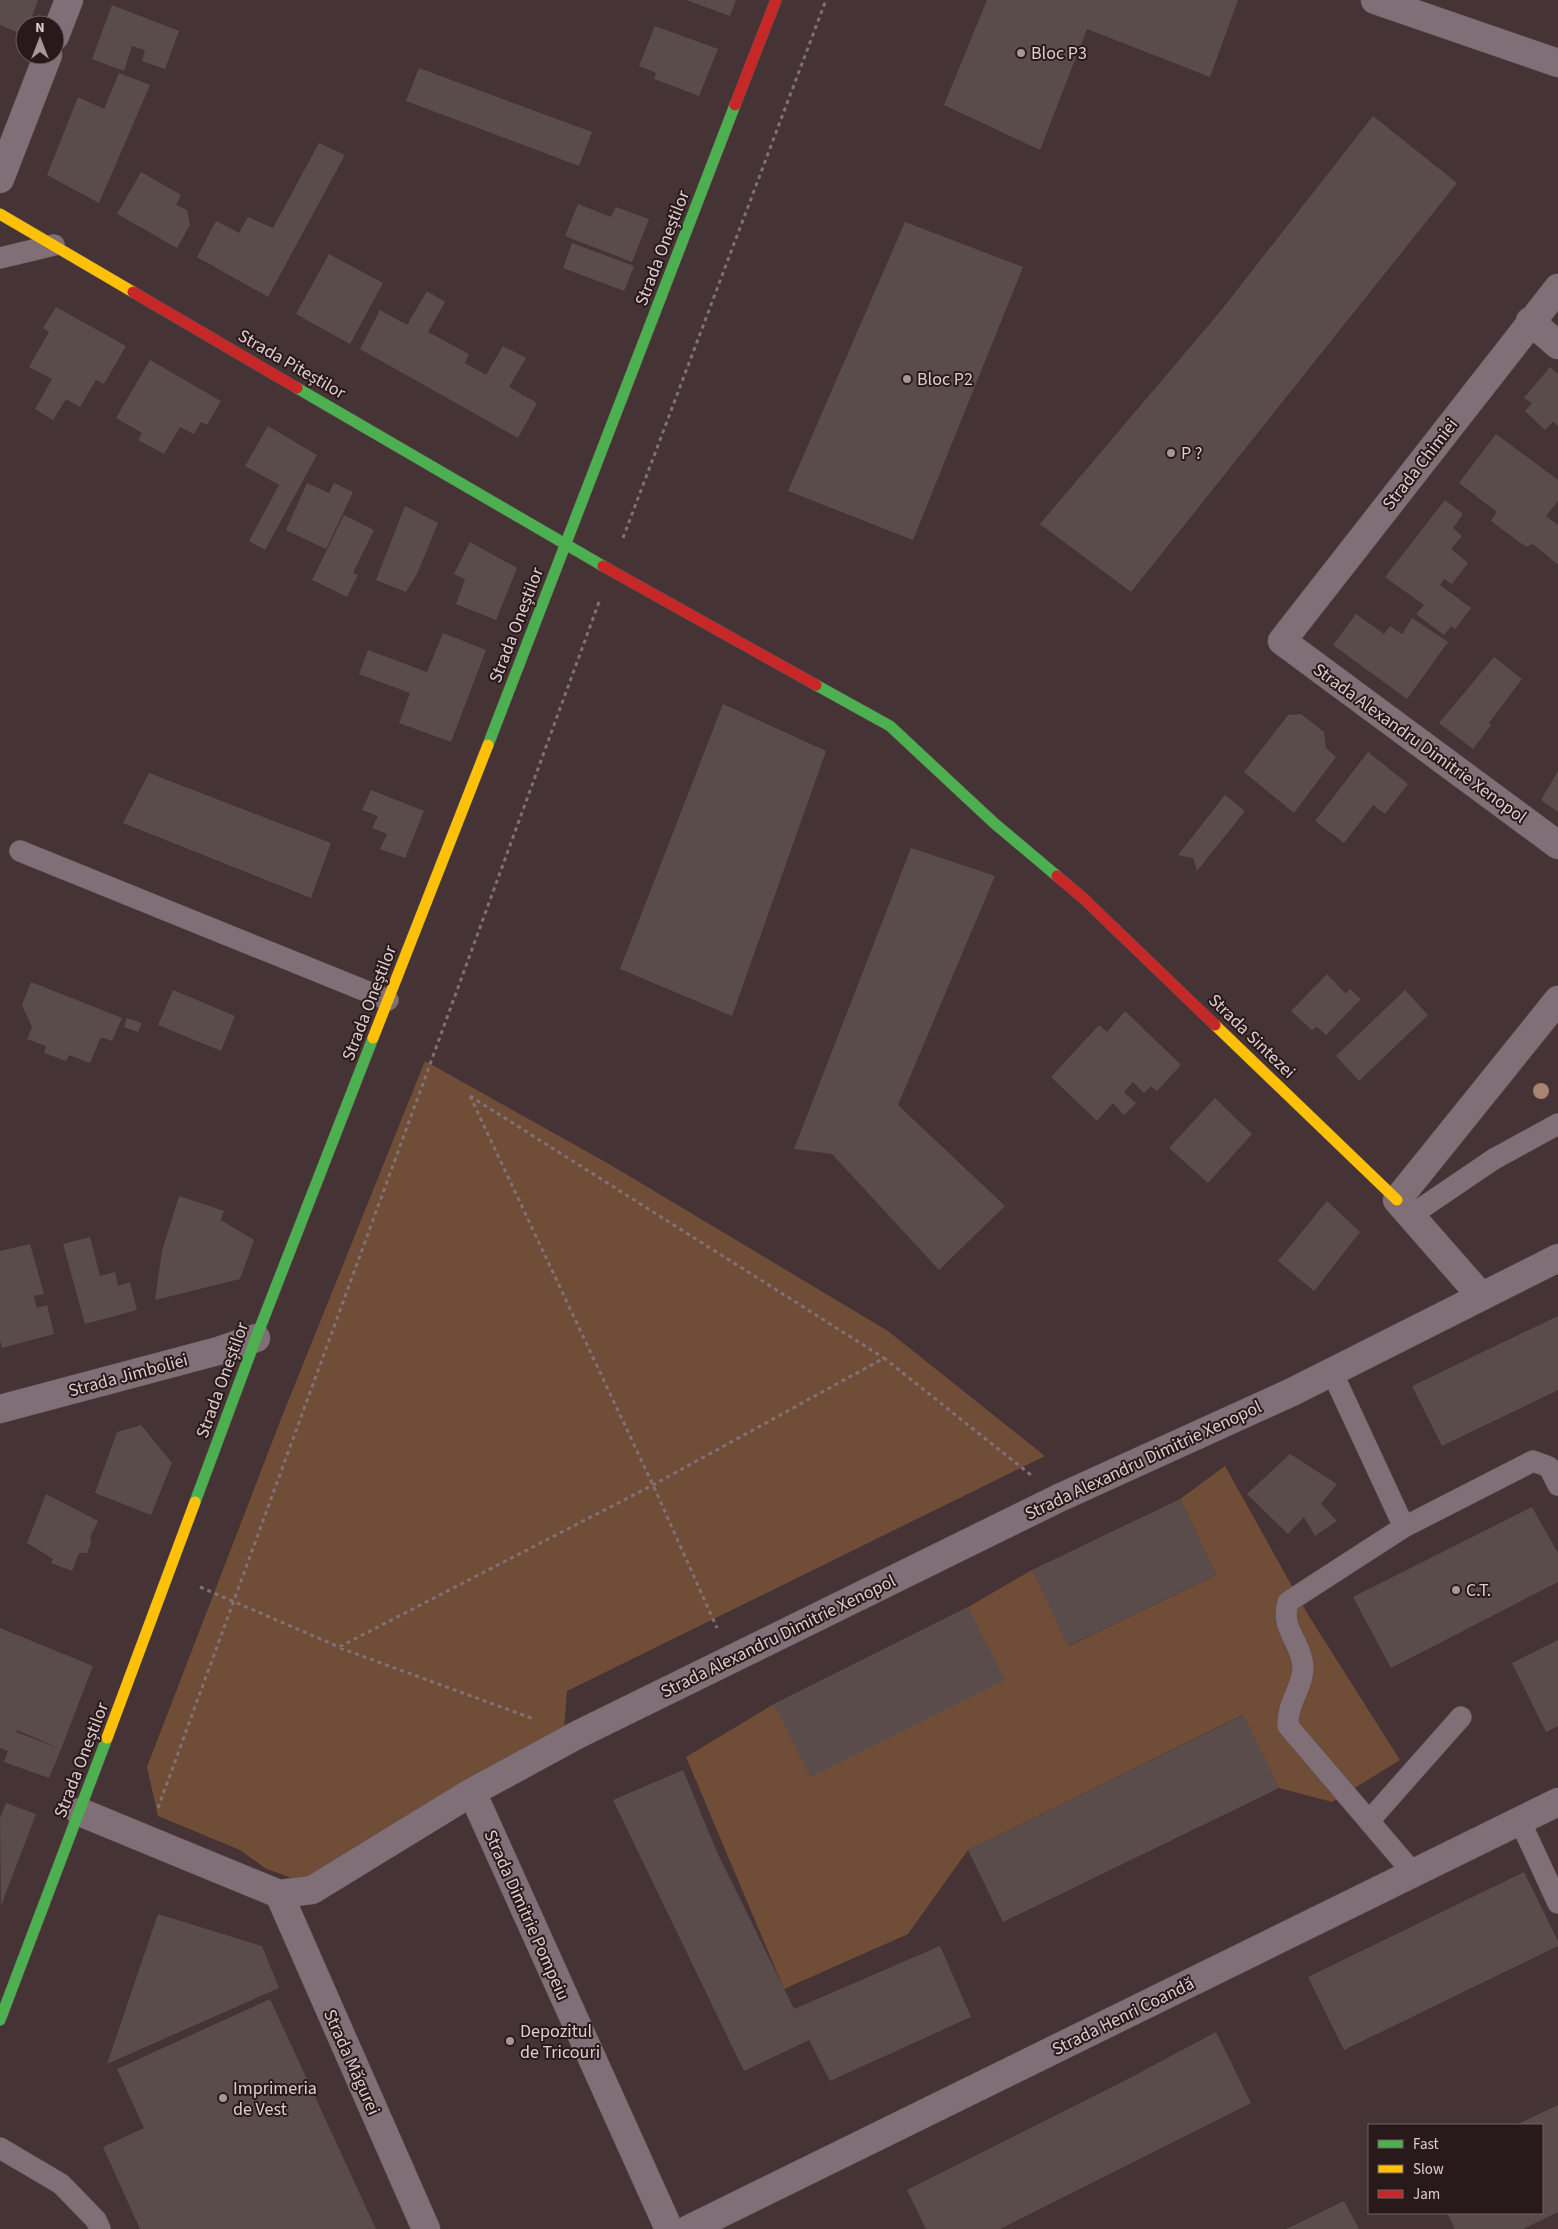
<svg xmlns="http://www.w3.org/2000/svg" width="1558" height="2229" viewBox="0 0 1558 2229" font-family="'Source Sans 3',sans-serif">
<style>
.green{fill:#704d37}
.building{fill:#5b4c4c}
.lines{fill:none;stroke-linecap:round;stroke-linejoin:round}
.lane-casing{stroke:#5f5051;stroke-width:22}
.street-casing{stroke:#5f5051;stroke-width:29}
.fast-casing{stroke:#5f5051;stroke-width:12}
.slow-casing{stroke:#5f5051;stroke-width:12}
.jam-casing{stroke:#5f5051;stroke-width:12}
.path{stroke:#807176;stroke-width:3;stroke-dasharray:4 4;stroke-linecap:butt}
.lane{stroke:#806f76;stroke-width:21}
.street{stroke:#806f76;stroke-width:28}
.fast{stroke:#4caf50;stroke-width:11}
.slow{stroke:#ffc107;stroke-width:11}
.jam{stroke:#c62828;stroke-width:11}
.tree{fill:#a88473}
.poi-dot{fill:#aa9698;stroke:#28191a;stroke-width:2}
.labels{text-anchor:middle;stroke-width:4;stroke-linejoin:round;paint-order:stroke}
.poi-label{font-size:18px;fill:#e1cccd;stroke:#28191a;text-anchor:start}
.street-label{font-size:18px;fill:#e1cccd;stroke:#28191a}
</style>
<rect width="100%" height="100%" fill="#453335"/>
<path class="green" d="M425,1061L609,1164L888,1331L1045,1456L567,1691L564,1730L322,1878H291L265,1868L240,1850L158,1816L147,1767L281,1419Z
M1225,1466L1307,1613L1400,1760L1332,1802L1279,1788L1243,1715L968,1850L908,1934L784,1989L686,1757L774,1704L968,1607L1032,1570L1069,1646L1216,1575L1180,1499Z"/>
<path class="building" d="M0,0H38L29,25H25L24,35L0,25Z
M686,0H736L730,16Z
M987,0H1238L1210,77L1087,29L1040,150L944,105Z
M112,5L179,31L165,69L142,61L145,50L132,46L124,71L92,59Z
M655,26L718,49L699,96L654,79L656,73L639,66Z
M419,68L592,132L579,166L406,101Z
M119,73L150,85L99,203L47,175L78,97L104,109Z
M1373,116L1457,183L1131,592L1040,524L1219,313Z
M319,143L345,155L268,297L197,257L216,221L239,233L248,217L273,228Z
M141,172L181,195L176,205L187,210L190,225L177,248L117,214Z
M578,204L611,217L616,207L649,219L632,262L565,236Z
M905,222L1023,267L913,540L788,491Z
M572,243L634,266L624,291L563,268Z
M329,254L383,283L350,344L296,314Z
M427,291L445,302L428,332L469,354L465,363L486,375L503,346L526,358L509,387L537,403L518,438L360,349L380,310L407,325Z
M56,307L126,346L104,384L96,380L80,407L66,399L53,420L35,409L52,379L29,367L49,332L43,328Z
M150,360L221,401L207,425L201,422L194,434L180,427L164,454L138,440L142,433L116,418Z
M1550,367L1558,374V426L1553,422L1545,430L1525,411L1532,403L1524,398Z
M268,426L317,455L265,550L249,541L279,485L245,466Z
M1496,434L1558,480V501L1546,516L1558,525V565L1533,544L1526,547L1491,521L1497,512L1459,483Z
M307,483L329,493L334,483L353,492L326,549L286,530Z
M1445,500L1463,514L1453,528L1462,536L1451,549L1468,563L1452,584L1444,579L1440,585L1471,608L1455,629L1451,626L1444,635L1416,614L1424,605L1385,577Z
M405,506L438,523L417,574L406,592L376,580Z
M344,515L374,530L353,573L358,575L347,597L312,580Z
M470,542L517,568L496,620L456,604L465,579L454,574Z
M1356,614L1384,634L1390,626L1402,634L1412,618L1448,642L1407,699L1333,645Z
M443,633L486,650L451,742L399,723L410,693L359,674L368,650L427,672Z
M1494,657L1522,679L1489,723L1491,725L1473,749L1439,723Z
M723,704L826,751L732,1016L620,969Z
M1301,714L1324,732L1326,748L1336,757L1294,813L1244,772L1288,715Z
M1368,752L1408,784L1385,814L1373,805L1344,843L1315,821Z
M1558,771V812L1541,800Z
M149,773L331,843L311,898L123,823Z
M371,790L424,811L405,858L380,849L387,834L372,828L378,816L362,810Z
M1225,795L1245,811L1197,871L1193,858L1178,855Z
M911,848L995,876L898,1105L1005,1206L939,1270L832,1154L794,1149Z
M1327,974L1346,994L1350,989L1361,999L1326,1035L1317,1027L1312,1030L1291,1011Z
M31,982L122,1018L112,1041L103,1038L100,1039L90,1063L69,1055L66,1061L44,1053L46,1046L27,1039L32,1027L22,1005Z
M173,990L235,1016L221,1051L158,1025Z
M1405,990L1428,1015L1359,1081L1336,1056Z
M1125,1011L1181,1065L1157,1091L1151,1086L1144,1093L1133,1082L1124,1092L1136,1103L1124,1115L1113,1103L1097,1121L1051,1077L1099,1025L1107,1032Z
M127,1018L142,1023L138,1032L124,1027Z
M1215,1098L1252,1134L1208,1183L1169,1148Z
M179,1196L224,1211L221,1220L254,1240L240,1279L155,1300L162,1251Z
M1327,1201L1360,1232L1314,1291L1278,1261Z
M90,1237L100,1276L115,1272L118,1286L130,1282L137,1310L85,1324L63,1244Z
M30,1244L44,1294L34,1296L37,1308L47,1305L54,1334L2,1348L0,1340V1251Z
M1558,1316V1390L1442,1446L1412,1386Z
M141,1425L172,1463L151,1515L95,1493L117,1432Z
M1290,1454L1337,1484L1321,1504L1337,1521L1315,1536L1304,1517L1288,1534L1247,1494Z
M46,1494L98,1521L90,1537L91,1544L87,1553H79L72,1571L51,1563L53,1559L27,1543Z
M1180,1499L1216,1575L1068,1646L1032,1570Z
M1532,1507L1558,1553V1582L1391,1668L1353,1597Z
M968,1607L1005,1680L811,1777L774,1704Z
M0,1628L93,1666L61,1749L17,1730L16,1732L61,1749L49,1778L4,1762L8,1751L0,1748Z
M1558,1640V1726L1546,1732L1512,1663Z
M1244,1715L1279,1788L1003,1922L968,1850Z
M683,1770L717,1852L794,2009L940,1946L971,2017L830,2081L809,2040L744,2071L613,1800Z
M6,1803L36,1814L1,1906L0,1818Z
M1524,1872L1558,1941V1946L1344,2050L1308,1977Z
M158,1914L262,1946L279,1988L107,2064Z
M270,1999L376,2229H140L103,2147L144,2128L117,2069Z
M1216,2032L1251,2103L1000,2229H926L907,2190L1124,2081Z
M1558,2105V2212L1523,2229H1455L1447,2213H1542V2125H1516Z
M1344,2201L1359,2229H1286Z"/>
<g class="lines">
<g class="lane-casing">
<path id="lane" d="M0,258L54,245
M20,851L388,1000
M1410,1216L1494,1159L1558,1124
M1332,1372L1404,1527
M1369,1821L1461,1717
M1520,1821L1558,1903
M1414,1874L1288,1726C1287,1702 1304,1686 1303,1666C1301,1641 1280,1629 1288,1602L1404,1527L1533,1461L1549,1467L1558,1485
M0,2148L61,2184L96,2220L100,2229"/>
</g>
<g class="street-casing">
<path id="street" d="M1375,0L1558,63
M55,36L69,0
M0,179L48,55
M1558,288L1282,641L1558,845
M1530,321L1558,345
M1481,1296L1397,1200L1558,1000
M0,1409L218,1351L256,1338
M472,1792L669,2229
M80,1812L279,1894L312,1890L472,1792L577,1735L1059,1498L1292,1392L1558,1258
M279,1894L426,2229
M689,2229L1558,1802"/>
</g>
<g class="fast-casing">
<path id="fast" d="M297,388L603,566
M816,685L890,726L994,823L1057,876
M488,745L735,105
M195,1502L256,1338L373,1038
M0,2020L107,1738"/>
</g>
<g class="slow-casing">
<path id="slow" d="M0,214L133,292
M1215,1025L1397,1200
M373,1038L488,745
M107,1738L195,1502"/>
</g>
<g class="jam-casing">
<path id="jam" d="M735,105L776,0
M133,292L297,388
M603,566L816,685
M1057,876L1083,898L1215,1025"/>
</g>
<path class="path" d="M623,538L826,0
M470,1096L653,1485L717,1628
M470,1096L884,1358
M200,1587L339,1647L653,1485L884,1358L1031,1475
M340,1648L534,1719
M158,1808L599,602"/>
<use href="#lane" class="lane"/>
<use href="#street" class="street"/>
<use href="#fast" class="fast"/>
<use href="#slow" class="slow"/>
<use href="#jam" class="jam"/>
</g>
<circle class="tree" cx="1541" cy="1091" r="8"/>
<g class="poi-dot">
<circle cx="1021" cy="53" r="5"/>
<circle cx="907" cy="379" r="5"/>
<circle cx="1171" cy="453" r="5"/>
<circle cx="1456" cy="1590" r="5"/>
<circle cx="510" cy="2041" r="5"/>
<circle cx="223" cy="2098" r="5"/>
</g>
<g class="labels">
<g class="poi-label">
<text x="1031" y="59">Bloc P3</text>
<text x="917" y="385">Bloc P2</text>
<text x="1181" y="459">P ?</text>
<text x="1466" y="1596">C.T.</text>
<text x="520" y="2037">Depozitul<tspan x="520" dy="21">de Tricouri</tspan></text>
<text x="233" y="2094">Imprimeria<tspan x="233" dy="21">de Vest</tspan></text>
</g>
<g class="street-label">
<text transform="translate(662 248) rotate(-69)" y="6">Strada Oneștilor</text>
<text transform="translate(292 364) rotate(30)" y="6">Strada Piteștilor</text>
<text transform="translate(1420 464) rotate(-52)" y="6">Strada Chimiei</text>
<text transform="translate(516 625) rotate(-69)" y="6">Strada Oneștilor</text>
<text transform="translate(1420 743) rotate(36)" y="6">Strada Alexandru Dimitrie Xenopol</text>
<text transform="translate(369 1003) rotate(-69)" y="6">Strada Oneștilor</text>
<text transform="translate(1252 1036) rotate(44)" y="6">Strada Sintezei</text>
<text transform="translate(128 1375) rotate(-15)" y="6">Strada Jimboliei</text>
<text transform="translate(222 1380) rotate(-70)" y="6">Strada Oneștilor</text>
<text transform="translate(1143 1460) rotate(-25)" y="6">Strada Alexandru Dimitrie Xenopol</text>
<text transform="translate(778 1636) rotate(-26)" y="6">Strada Alexandru Dimitrie Xenopol</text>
<text transform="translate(81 1760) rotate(-69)" y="6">Strada Oneștilor</text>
<text transform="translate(527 1915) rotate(66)" y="6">Strada Dimitrie Pompeiu</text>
<text transform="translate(1123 2016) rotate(-26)" y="6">Strada Henri Coandă</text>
<text transform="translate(352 2062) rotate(66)" y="6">Strada Măgurei</text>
</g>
</g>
<rect x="1368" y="2124" width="175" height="90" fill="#28191a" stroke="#726162"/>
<rect x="1378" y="2140" width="25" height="8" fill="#4caf50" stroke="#726162"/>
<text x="1413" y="2149" font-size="15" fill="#e1cccd">Fast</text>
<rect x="1378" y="2165" width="25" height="8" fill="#ffc107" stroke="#726162"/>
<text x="1413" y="2174" font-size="15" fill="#e1cccd">Slow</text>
<rect x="1378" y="2190" width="25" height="8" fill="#c62828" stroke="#726162"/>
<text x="1413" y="2199" font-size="15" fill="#e1cccd">Jam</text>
<g transform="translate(40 40)"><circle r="24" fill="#28191a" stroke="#726162"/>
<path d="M0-4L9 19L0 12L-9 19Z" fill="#aa9698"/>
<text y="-8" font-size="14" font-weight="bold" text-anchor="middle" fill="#e1cccd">N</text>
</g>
</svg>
